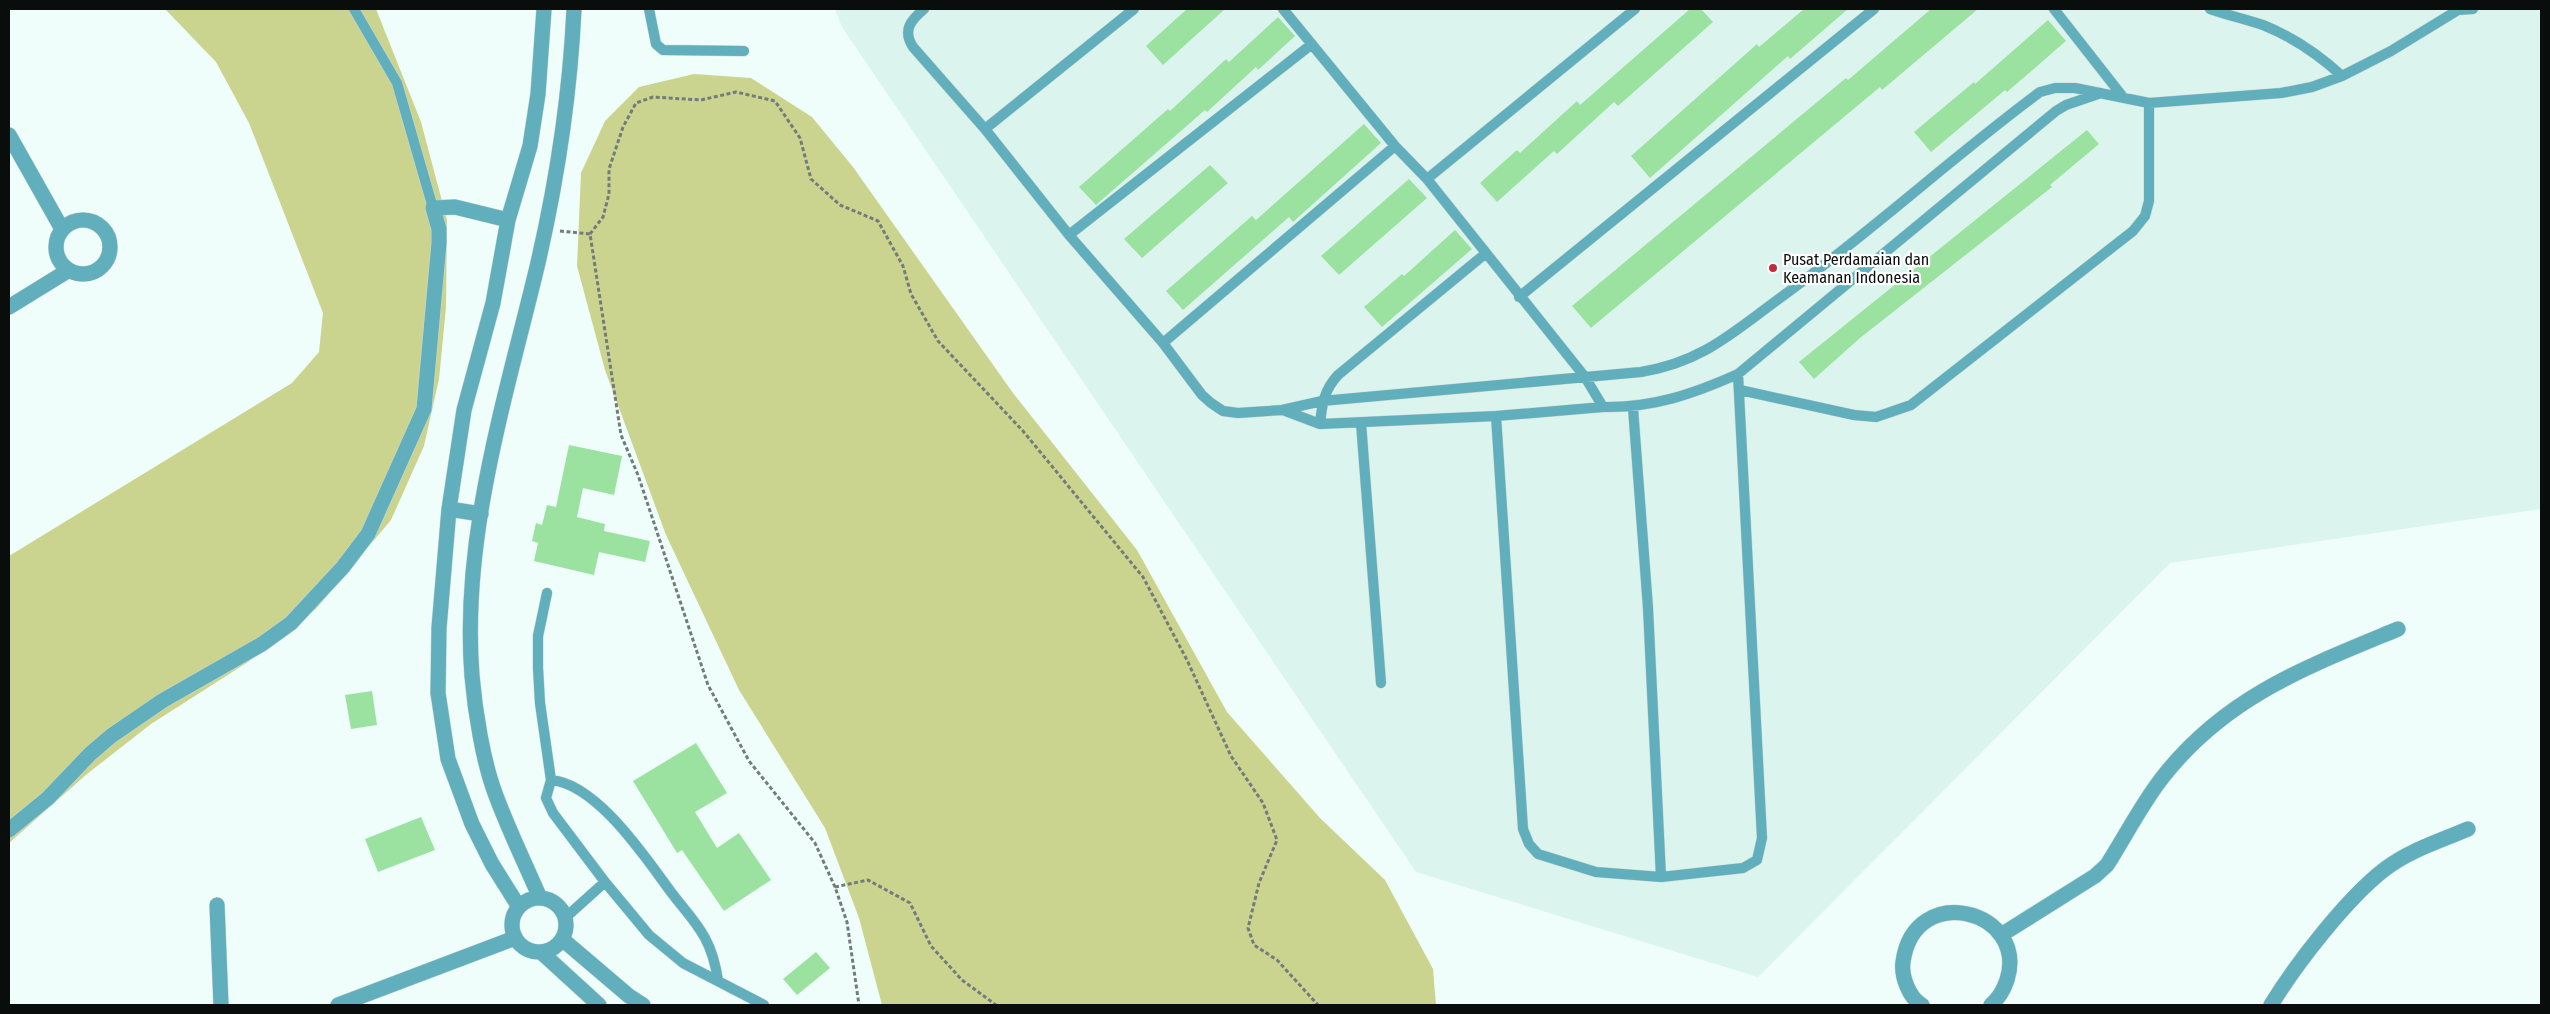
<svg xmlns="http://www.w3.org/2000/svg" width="2550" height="1014" viewBox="0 0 2550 1014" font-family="'Fira Sans Condensed',sans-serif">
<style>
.built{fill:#dcf4ee}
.green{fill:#cbd48f}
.building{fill:#9be2a0}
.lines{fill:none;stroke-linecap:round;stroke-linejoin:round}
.lane-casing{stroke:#cad8d4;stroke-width:11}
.street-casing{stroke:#cad8d4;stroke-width:16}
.path{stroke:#737c7a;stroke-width:3;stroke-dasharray:4 2.5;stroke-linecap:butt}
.lane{stroke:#61aebc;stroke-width:10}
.street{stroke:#61aebc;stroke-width:15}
.poi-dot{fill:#be2e3f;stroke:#fff;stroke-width:2}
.labels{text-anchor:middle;stroke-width:4.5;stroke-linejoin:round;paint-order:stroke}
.poi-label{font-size:16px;fill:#090e0d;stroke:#fff;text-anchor:start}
</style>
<rect width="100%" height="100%" fill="#effefa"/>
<path class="built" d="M835,9H2541V509L2170,563L1758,977L1416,872L842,27Z"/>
<path class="green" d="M165,9H376L421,122L447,220L446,307L439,379L424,446L391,520L316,609L248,662L151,724L87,774L9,843V556L292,383L319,352L323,313L249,123L216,62Z
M694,74L751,78L812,117L853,167L1013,393L1137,550L1227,712L1320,818L1385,880L1433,969L1436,1005H882L859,918L825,828L739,690L666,535L605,370L577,266L581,173L605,121L639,87Z"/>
<path class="building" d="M1187,9H1225L1163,65L1146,46Z
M1690,9H1701L1713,22L1618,106L1614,102L1557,154L1554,151L1497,202L1480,183L1517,150L1520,153L1577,101L1580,105Z
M1804,9H1848L1790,59L1788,56L1650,178L1631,156L1757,44L1759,47Z
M1931,9H1978L1882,90L1880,87L1591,328L1572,306L1846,78L1848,80Z
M1278,17L1295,36L1258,70L1256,67L1207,112L1205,110L1096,205L1079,187L1168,109L1170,111L1226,59L1229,62Z
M2048,20L2066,41L2007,92L2005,90L1931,152L1914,132L1974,82L1975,84Z
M1364,124L1381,143L1293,222L1289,217L1183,310L1166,291L1252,216L1256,220Z
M2087,130L2099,144L2050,185L2052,187L1860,338L1814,379L1799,362Z
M1210,165L1228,183L1142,258L1124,239Z
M1409,179L1427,198L1339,275L1321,256Z
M1455,230L1472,249L1382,327L1364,307L1402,274L1404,276Z
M569,445L622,456L614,495L583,488L577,517L605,524L604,531L650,541L645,562L599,552L594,575L534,561L538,543L532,541L536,523L542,525L547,505L556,507Z
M372,691L377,725L351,729L345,695Z
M696,743L727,793L695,812L717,848L739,833L771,880L724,911L682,850L677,853L633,781Z
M421,817L435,850L378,872L365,839Z
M816,952L830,968L797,995L783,979Z"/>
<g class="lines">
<g class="lane-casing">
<path id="lane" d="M354,9L397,83L433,208
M649,9L656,44L663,50L744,51
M924,9C911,20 902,30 913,47L985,129L1069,235L1163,343L1202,395L1211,403L1223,411L1238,413L1282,410L1322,401L1641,372C1702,362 1732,333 1780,298C1870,233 1951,158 2040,92L2055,88H2075L2149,103L2281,93L2312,87L2342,76L2391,51L2458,10L2473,9
M1283,9L1395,146L1427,179L1585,377L1603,407
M2054,9L2123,97
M2210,9C2227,15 2245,19 2263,25C2293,37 2318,54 2342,76
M985,129L1134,9
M1427,179L1635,9
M1069,235L1312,44
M1519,297L1874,9
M1163,343L1395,146
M1740,390L1854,415L1876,417L1911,405L2133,231L2145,216L2149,201V103
M1633,408L1648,608L1661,877
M1283,410L1320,424L1496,416L1603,407C1653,408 1693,394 1738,374L2056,111L2066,105L2101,93
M1496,416L1523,829L1529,844L1538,854L1596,872L1661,877L1743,868L1757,860L1762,838L1738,374
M1361,423L1381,683
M1320,424C1322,404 1324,390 1338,375L1485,254
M547,593L538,636V668L540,703L551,780L546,798L553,813L605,882L649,935L683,963L764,1005
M551,780C597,784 645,857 671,892C682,907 696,921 705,938C712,951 716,966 718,981
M565,918L605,882"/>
</g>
<g class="street-casing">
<path id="street" d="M9,135L62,229
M56 247a27 27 0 1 1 54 0a27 27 0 1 1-54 0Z
M9,307L69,270
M449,509L481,514
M9,830L48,798L90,754L111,736L162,701L262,644L291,623L343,567L368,534L424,409L439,243V229L433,208L455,207L508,220
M540,898C525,863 508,829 495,793C483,761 475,711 472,676C461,538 505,400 537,267C557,181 570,96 574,9
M512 925a27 27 0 1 1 54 0a27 27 0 1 1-54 0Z
M217,905L221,1005
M519,907L492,864L472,824L448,759L438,693L439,628L449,509L464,410L493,303L508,220L530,146L538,94L544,9
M2001,935L2095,876L2107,865C2125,837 2141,805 2162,778C2225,697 2306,667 2398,629
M562,939L629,996L643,1005
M541,952L599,1005
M338,1005L515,938
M1922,1005C1909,998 1901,976 1903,962C1914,880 2029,910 2007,980C2004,989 1998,999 1991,1005
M2271,1005C2296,964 2347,898 2385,869C2410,850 2440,841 2468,829"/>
</g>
<path class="path" d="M560,231L590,234L621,435L638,475L708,685L749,761L815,843L835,887L847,922L859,1005
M590,234L603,217L609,194V169L623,127L636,103L653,97L701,100L736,92L775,101L800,138L811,179L840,205L878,221L903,266L911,294L938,341L1023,431L1143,577L1187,660L1231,756L1263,803L1277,840L1259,883L1248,928L1254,945L1277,960L1318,1005
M835,887L868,880L910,903L931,946L962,980L996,1005"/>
<use href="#lane" class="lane"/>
<use href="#street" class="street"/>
</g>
<circle class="poi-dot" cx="1773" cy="268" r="5"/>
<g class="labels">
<g class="poi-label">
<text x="1783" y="265">Pusat Perdamaian dan<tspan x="1783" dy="18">Keamanan Indonesia</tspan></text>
</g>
</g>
<rect width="2550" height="1014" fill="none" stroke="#090e0d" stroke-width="20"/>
</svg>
